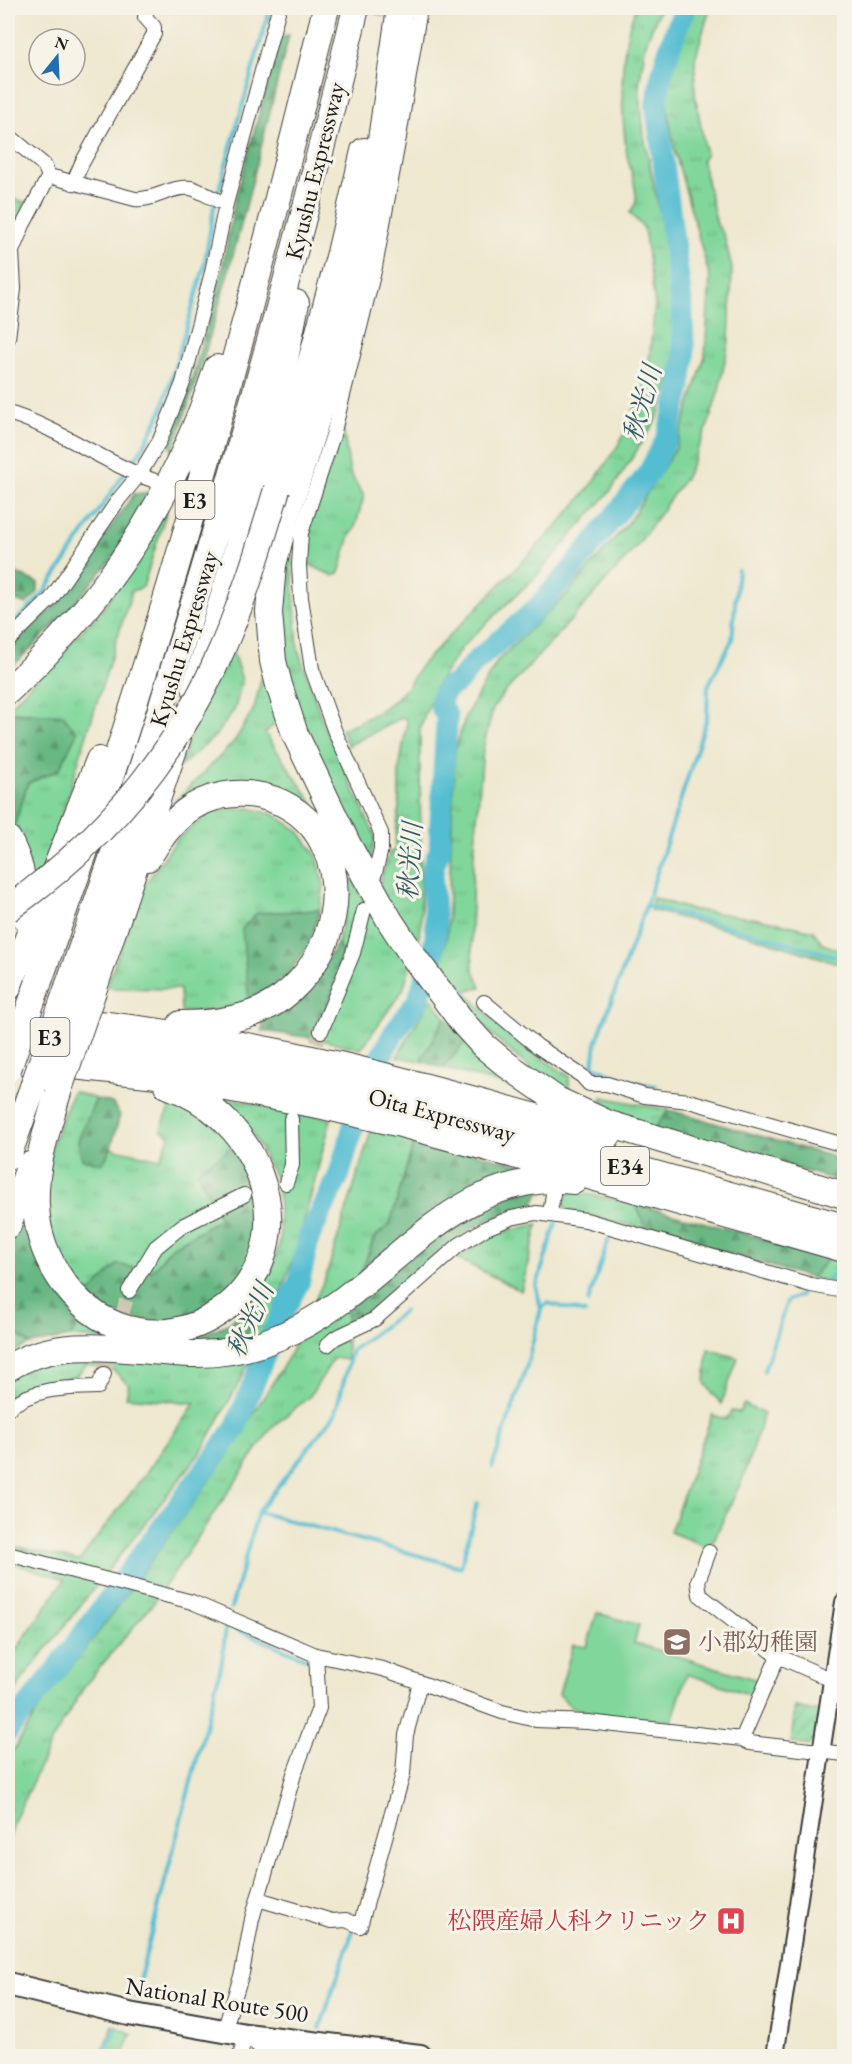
<svg xmlns="http://www.w3.org/2000/svg" width="852" height="2064" viewBox="0 0 852 2064" font-family="'EB Garamond','Noto Serif JP',serif">
<style>
.grass{fill:url(#grass-tufts);stroke:#4e7a5c;stroke-width:1.5}
.forest{fill:url(#forest-firs);stroke:#426a50;stroke-width:1.5}
.park{fill:#81d79b;stroke:#4e7a5c;stroke-width:1.5}
.garden{fill:url(#garden-furrows);stroke:#4e7a5c;stroke-width:1.5}
.lines{fill:none;stroke-linecap:round;stroke-linejoin:round}
.stream{stroke:#55bdd2;stroke-width:4}
.river{stroke:#55bdd2;stroke-width:22}
.minor-tunnel{stroke:#cec9b4;stroke-width:14;stroke-dasharray:14 7;stroke-linecap:butt}
.minor-casing{stroke:#3c3b37;stroke-width:16}
.tertiary-casing{stroke:#3c3b37;stroke-width:20}
.trunk-casing{stroke:#3c3b37;stroke-width:26}
.motorway-casing{stroke:#3c3b37;stroke-width:28}
.minor{stroke:#fff;stroke-width:14}
.tertiary{stroke:#fff;stroke-width:16}
.trunk{stroke:#fff;stroke-width:22}
.motorway{stroke:#fff;stroke-width:26}
.motorway-bridge-casing{stroke:#3c3b37;stroke-width:28;stroke-linecap:butt}
.motorway-bridge{stroke:#fff;stroke-width:26}
.labels{text-anchor:middle;stroke-width:6;stroke-linejoin:round;paint-order:stroke}
.shield{fill:#f7f3e8;stroke:#5e5c59;stroke-width:1.5}
.shield-label{font-size:22px;font-weight:bold;fill:#1c1c1c}
.street-label{font-size:24px;fill:#1c1c1c;stroke:#f7f3e8}
.education-label{font-size:24px;fill:#785e54;stroke:#f7f3e8;text-anchor:start}
.health-label{font-size:24px;fill:#be3a42;stroke:#f7f3e8;text-anchor:end}
.water-label{font-size:26px;font-style:italic;fill:#335c65;stroke:#f7f3e8}
</style>
<defs>
<pattern id="grass-tufts" width="24" height="20" patternUnits="userSpaceOnUse" patternTransform="scale(1.5)"><rect width="24" height="20" fill="#81d79b"/><path d="M3 7l-1-3M5 7V3M7 7l1-3M15 17l-1-3M17 17v-4M19 17l1-3" fill="none" stroke="#6fb885"/></pattern>
<pattern id="forest-firs" width="22" height="20" patternUnits="userSpaceOnUse" patternTransform="scale(1.5)"><rect width="22" height="20" fill="#68b883"/><path d="M5 1l3.5 6h-7zM16 11l3.5 6h-7z" fill="#55956a"/></pattern>
<pattern id="garden-furrows" width="10" height="10" patternUnits="userSpaceOnUse" patternTransform="scale(1.5)"><rect width="10" height="10" fill="#81d79b"/><path d="M-1 1l2-2M0 10L10 0M9 11l2-2" fill="none" stroke="#6fb885"/></pattern>
</defs>
<rect width="100%" height="100%" fill="#f7f3e8"/>
<filter id="ink" filterUnits="userSpaceOnUse"><feTurbulence type="fractalNoise" baseFrequency=".0167" numOctaves="2"/><feDisplacementMap in="SourceGraphic" scale="12" xChannelSelector="R" yChannelSelector="G"/><feConvolveMatrix kernelMatrix="1 2 1 2 8 2 1 2 1" color-interpolation-filters="sRGB"/></filter>
<filter id="wash" filterUnits="userSpaceOnUse"><feTurbulence type="fractalNoise" baseFrequency=".008" numOctaves="4" result="noise"/><feDisplacementMap in="SourceGraphic" scale="24" xChannelSelector="R" yChannelSelector="G"/><feGaussianBlur stdDeviation="1.35" result="paint"/><feColorMatrix in="noise" values="0 0 0 0 0 0 0 0 0 0 0 0 0 0 0 0 0 1.4 0 .05"/><feComposite in="paint" operator="in"/></filter>
<g filter="url(#wash)">
<rect width="100%" height="100%" fill="#eee8cf"/>
<path class="grass" d="M636,8H660L646,43L639,84L644,136L676,294L677,360L657,419L612,489L538,574L462,647L436,686L420,728L421,928L403,990L361,1049L313,1038L344,961L338,943L347,900L345,868L388,937L379,884L390,852H394L399,808V770L407,722L405,718L399,719L348,746L341,729C363,721 385,710 402,693C410,685 415,674 421,665L559,524L593,483L619,444L632,415L648,371L655,305L644,228L630,213C632,209 636,204 636,200C638,192 629,165 627,155C621,113 618,45 636,8Z
M694,8H710L695,59V94L706,155L702,159L717,225L724,235L732,268L729,341L719,390L708,425L687,475L637,546L573,618L505,692L493,708L483,748L473,868L471,931L473,968L481,987L464,991L515,1041L569,1076V1097C518,1063 477,1023 438,976L447,936L455,751L466,715L498,660L565,596L628,523L676,448L705,356L710,278L675,152L666,102L673,55Z
M8,198L26,202L9,234L8,233Z
M342,421L350,473L364,496L354,531L350,535L339,573L333,576L306,563V535Z
M167,510L143,587L132,591L35,899L13,829L28,783L59,770L63,715L8,712V708L102,610Z
M290,537L298,649L323,723L375,836L370,863L297,721L284,659L280,592Z
M224,626L242,680L235,709L215,736L180,767Z
M264,666L281,718L265,733L318,811L316,815L298,797L268,787L167,818L174,802L234,742L254,709Z
M249,808L275,815L299,831L317,856L324,885L320,910L257,913L249,1001L215,1011L181,1012L180,989L106,988L144,885L178,838L214,811Z
M653,898L689,909L772,921L813,931L823,944L844,952V965L747,935L650,910Z
M431,998L445,1017L421,1061L397,1057Z
M466,1041L511,1080L508,1086L443,1068Z
M73,1091L96,1099L78,1141L103,1163L111,1148L160,1159L170,1135L161,1130L173,1097L202,1112L235,1145L220,1219L172,1247L151,1272L87,1296L65,1269L49,1234L46,1191L51,1147Z
M223,1097L331,1119L297,1248L280,1295L240,1381L201,1452L22,1680L8,1707V1661L65,1579L8,1562V1545L79,1561L143,1477L195,1403L126,1397L129,1385L113,1370L87,1365L75,1377L43,1381L8,1398V1377L41,1362L243,1340L261,1309L251,1302L272,1269L280,1241L278,1183L254,1136L221,1102Z
M602,1097L669,1110L654,1129L598,1110Z
M372,1128L415,1138L390,1224L374,1238L347,1310V1360L334,1358L310,1396L272,1427L155,1601L86,1684L51,1742L16,1817L8,1842V1759L40,1707L101,1629L224,1461L288,1358L326,1276Z
M562,1189L636,1204L646,1229L565,1210Z
M538,1224L521,1291L458,1259L495,1234Z
M830,1257L844,1261V1285L811,1278Z
M83,1316L129,1341L70,1337Z
M8,1328L30,1344L8,1355Z
M708,1349L738,1358L721,1404L705,1383Z
M744,1404L764,1414L744,1476L710,1548L670,1532L712,1415L726,1419L732,1411L739,1412Z
M113,2025L132,2034L122,2056H100Z"/>
<path class="forest" d="M289,35C254,175 221,316 172,452L169,439L190,385L222,271L234,204L280,38Z
M153,492L116,554L66,613L8,671V651L56,605L134,494Z
M8,570L38,583V592L26,604L8,598Z
M8,712L63,715L77,732L59,770L28,783L13,829L8,823Z
M320,910L308,947L287,976L249,1001L242,929L257,913Z
M338,943L344,961L313,1038L262,1031L264,1016L304,994Z
M445,1017L466,1041L443,1068L421,1061Z
M96,1099L112,1103L120,1115L111,1148L103,1163L82,1159L78,1141Z
M669,1110L833,1157L844,1177V1182L654,1129Z
M415,1138L525,1166V1173L362,1273L374,1238L390,1224Z
M235,1145L253,1180L259,1225L249,1265L229,1294L202,1311L172,1322L142,1320L113,1313L87,1296L118,1264L151,1272L172,1247L220,1219L197,1171Z
M542,1188L533,1204L507,1212L469,1230L372,1313L347,1324V1310L452,1221L493,1199Z
M636,1204L830,1257L811,1278L646,1229Z
M18,1222L27,1224L83,1316L70,1337L30,1344L8,1328V1252Z
M251,1302L261,1309L243,1340L207,1347L187,1341L230,1323Z"/>
<path class="park" d="M597,1613L639,1625L634,1643L757,1680L751,1695L687,1674L672,1721L601,1715L572,1708L559,1694L573,1645L587,1647Z"/>
<path class="garden" d="M795,1707L820,1712L815,1741L808,1746L791,1743Z"/>
<g class="lines">
<path class="stream" d="M130,466L144,446L162,410L204,268L214,207L270,8
M8,629L43,594L125,472
M646,906L746,931L834,956
M656,1086L631,1082L593,1066L596,1043L646,906L707,718L708,686L732,640L738,570
M825,1280L841,1271L843,1258
M588,1302L609,1238
M541,1309L548,1303L585,1313
M764,1371L787,1301L801,1295
M492,1467L526,1369L541,1309L536,1287L556,1224
M258,1512L335,1414L352,1350L404,1311
M231,1608L258,1512L461,1567L477,1503
M135,1997L222,1662L226,1625L307,1659
M320,2028L353,1930
M104,2056L115,2029"/>
<path class="river" d="M8,1731L57,1669L235,1429L279,1320L299,1282L309,1237L339,1175L366,1083L394,1033L418,1000L433,956L436,931L432,879L434,864L440,850V829L447,717L441,707V699L447,688L458,682L475,662L535,610L568,574L648,474L667,438L680,389L684,356L682,306L656,106C660,71 672,40 685,8"/>
</g>
</g>
<g filter="url(#ink)">
<g class="lines">
<path class="minor-tunnel" d="M373,8L404,14
M310,1063L321,1031
M104,1374L129,1291"/>
<g class="minor-casing">
<path id="minor" d="M8,135L44,165L49,176
M49,176L135,199C155,201 172,185 191,188C197,189 217,201 226,204
M73,183L82,163L154,34V27L145,17L147,8
M8,338L14,289L12,251L23,225L49,176
M8,413C60,428 103,463 155,481
M8,641L51,599L119,499L139,475L160,440L183,383L212,272L226,204L279,8
M375,873L381,849V833L335,732L312,669L301,598L299,565L301,533L333,435L375,267L399,137L420,8
M484,1002L537,1046L582,1076L589,1084H607L645,1096L689,1101L844,1145
M321,1031L353,953L364,910
M286,1183L292,1165L291,1119
M550,1214L553,1194
M129,1291L156,1247L182,1226L244,1195
M327,1345L335,1338L375,1319L459,1245L486,1228L511,1218L536,1213L586,1220L811,1285L844,1291
M8,1409C33,1387 67,1388 98,1387L104,1374
M709,1552L698,1581L700,1595L778,1656
M8,1554L192,1602L316,1655L383,1669L502,1712L536,1720L588,1722L742,1739L778,1656L832,1680
M742,1739L750,1743L844,1754
M258,1899L332,1921L346,1920L360,1926L403,1774L406,1735L420,1683
M224,2031L242,1973L252,1919L294,1774L319,1708L316,1655
M240,2056L246,2035L263,2050L281,2056"/>
</g>
<g class="tertiary-casing">
<path id="tertiary" d="M775,2056L844,1602"/>
</g>
<g class="trunk-casing">
<path id="trunk" d="M8,1984L129,2014L246,2035L420,2056"/>
</g>
<g class="motorway-casing">
<path id="motorway" d="M400,8L373,195L365,236L326,388L285,519L273,565L269,612L273,661L279,685L295,734L348,845L390,921L413,956L464,1024L484,1046L507,1065L557,1100L609,1124L844,1195
M277,489L340,253L364,151
M195,688C236,562 272,433 296,303
M8,691C107,600 175,496 217,368
M8,839C22,864 26,888 24,916
M148,858C158,841 169,825 185,812C230,778 300,793 324,845C353,905 320,983 261,1010C235,1021 208,1024 181,1024
M38,984C64,909 92,833 117,757C197,510 264,260 326,8
M68,987C181,666 276,339 356,8
M8,988L99,760
M93,991L178,737
M8,1015C119,1024 230,1040 339,1065C429,1086 518,1112 607,1137
M8,1036L146,1051L290,1076L370,1094L844,1227
M8,1059L157,1075L323,1106L397,1123L543,1163L844,1249
M59,1089C48,1127 34,1165 36,1205C37,1234 47,1261 65,1285C147,1392 308,1302 259,1173C243,1130 209,1100 167,1085
M8,1156L33,1087
M8,1225L30,1165
M8,1368C64,1333 129,1352 190,1354C221,1355 251,1349 279,1337C386,1294 445,1168 574,1181"/>
</g>
<use href="#minor" class="minor"/>
<use href="#tertiary" class="tertiary"/>
<use href="#trunk" class="trunk"/>
<use href="#motorway" class="motorway"/>
<g class="motorway-bridge-casing">
<path id="motorway-bridge" d="M8,909C95,847 167,767 213,669C240,612 259,550 277,489
M8,1069L38,984
M33,1087L68,987
M59,1089L93,991"/>
</g>
<use href="#motorway-bridge" class="motorway-bridge"/>
</g>
</g>
<defs>
<g id="school-square" transform="scale(1.5)"><rect x="-9" y="-9" width="18" height="18" rx="4" fill="#8d6e63" stroke="#f7f3e8"/><path d="M0-5L7-2L0 1L-7-2ZM-4 1L0 2.5L4 1V4Q0 6-4 4Z" fill="#fff"/></g>
<g id="hospital-square" transform="scale(1.5)"><rect x="-9" y="-9" width="18" height="18" rx="4" fill="#e0444e" stroke="#f7f3e8"/><path d="M-5-5h3v3.5h4V-5h3V5h-3V1.5h-4V5h-3Z" fill="#fff"/></g>
</defs>
<g fill-rule="evenodd">
<use href="#school-square" x="677" y="1642"/>
<use href="#hospital-square" x="731" y="1921"/>
</g>
<g class="labels">
<g class="shield">
<rect x="175.5" y="481" width="39" height="38" rx="4.5"/>
<rect x="30.5" y="1018" width="39" height="38" rx="4.5"/>
<rect x="601" y="1147" width="48" height="38" rx="4.5"/>
</g>
<g class="shield-label">
<text x="195" y="508">E3</text>
<text x="50" y="1045">E3</text>
<text x="625" y="1174">E34</text>
</g>
<g class="street-label">
<text transform="translate(315 171) rotate(-76)" y="8">Kyushu Expressway</text>
<text transform="translate(184 639) rotate(-73)" y="8">Kyushu Expressway</text>
<text transform="translate(442 1115) rotate(15)" y="8">Oita Expressway</text>
<text transform="translate(217 2000) rotate(9)" y="8">National Route 500</text>
</g>
<g class="education-label">
<text x="698" y="1650">小郡幼稚園</text>
</g>
<g class="health-label">
<text x="710" y="1929">松隈産婦人科クリニック</text>
</g>
<g class="water-label">
<text transform="translate(642 403) rotate(-74)" y="9">秋光川</text>
<text transform="translate(410 861) rotate(-86)" y="9">秋光川</text>
<text transform="translate(250 1320) rotate(-66)" y="9">秋光川</text>
</g>
</g>
<rect width="852" height="2064" fill="none" stroke="#f7f3e8" stroke-width="30"/>
<g transform="translate(57 57) rotate(18)"><circle r="28" fill="#f7f3e8" stroke="#9f9d96" stroke-width="1.5"/>
<path d="M0-4.5L10 22L0 15L-10 22Z" fill="#1f6fb2"/>
<text y="-9" font-size="16" font-weight="bold" text-anchor="middle" fill="#1c1c1c">N</text>
</g>
</svg>
